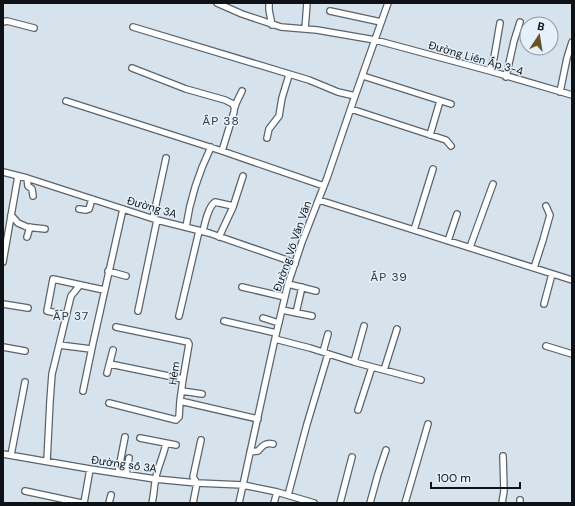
<svg xmlns="http://www.w3.org/2000/svg" width="575" height="506" viewBox="0 0 575 506" font-family="'DM Sans',sans-serif">
<style>
.lines{fill:none;stroke-linecap:round;stroke-linejoin:round}
.minor-casing{stroke:#5a646d;stroke-width:8}
.minor{stroke:#fff;stroke-width:5.5}
.labels{text-anchor:middle;stroke-width:3;stroke-linejoin:round;paint-order:stroke}
.street-label{font-size:11px;fill:#0e1216;stroke:#e4f0fa}
.neighbourhood-label{font-size:12px;letter-spacing:1px;fill:#2f3941;stroke:#e4f0fa}
</style>
<rect width="100%" height="100%" fill="#d7e3ec"/>
<g class="lines">
<g class="minor-casing">
<path id="minor" d="M217,3L242,14L281,27L317,30L375,40L490,71L572,95
M269,3V10L272,25
M330,11L381,22
M3,22L7,21L34,28
M133,27L309,80L338,92L355,96
M305,29L307,3
M132,68L186,89L225,100L233,104L234,107
M490,71L494,58L500,23
M363,76L451,104
M506,77L514,41L520,22
M560,92L567,58L572,42
M66,101L222,151L324,186
M351,109L446,140L451,146
M430,135L440,101
M267,138L269,129L279,116L282,98L289,75
M222,151L234,112C234,105 239,98 242,91
M3,172L27,178L157,220L209,233L284,259L295,264
M27,178L28,186L32,189L33,196
M319,200L572,280
M79,209L86,210L89,209L92,199
M11,215L18,223L27,227L45,229
M153,218L166,158
M186,227C190,199 199,172 211,147
M414,230L433,169
M203,231C205,223 208,207 215,202L233,206
M27,237L30,227
M219,237L233,207L243,176
M448,241L457,214
M470,247L493,184
M3,262L18,176
M534,268L543,240L550,215L546,206
M108,271L126,276
M288,284L316,291
M242,287L285,297
M3,304L28,308
M544,304L552,274
M282,310L312,316
M138,311L157,220
M296,313L302,287
M66,315L47,311L53,279L104,290
M179,316L199,231
M263,318L279,323
M224,321L276,333
M116,327L188,342L189,344L183,379L180,401L258,419
M275,339L310,348L354,362L421,380
M59,345L91,349
M546,346L572,354
M3,347L25,351
M323,352L328,334
M354,362L364,326
M110,364L183,379
M384,370L397,329
M107,373L113,350
M83,391L93,343L123,209
M182,391L202,394
M109,403L176,420L179,417L180,401
M358,410L372,367
M140,438L176,445
M250,452L258,451C262,446 266,442 273,444
M3,454L90,469L155,479L197,483L243,485L277,492L314,503
M11,455L25,382
M47,461L50,401L52,374L71,296L80,285
M118,473L125,437
M126,474L129,458
M25,491L81,503
M288,495L307,424L328,354
M84,503L90,469
M109,503L111,495
M152,503C154,495 154,486 156,477C158,466 164,455 166,443
M193,503L197,483L193,477L201,440
M239,503L274,343L288,284L302,242L327,178L355,96L388,3
M274,503L277,492
M340,503L352,457
M370,503L378,474L386,450
M405,503L428,424
M502,503L504,491L503,456
M520,503V500"/>
</g>
<use href="#minor" class="minor"/>
</g>
<g class="labels">
<g class="street-label">
<text transform="translate(476 58) rotate(16)" y="4">Đường Liên Ấp 3-4</text>
<text transform="translate(152 207) rotate(16)" y="4">Đường 3A</text>
<text transform="translate(292 246) rotate(-71)" y="4">Đường Võ Văn Vân</text>
<text transform="translate(174 373) rotate(-82)" y="4">Hẻm</text>
<text transform="translate(124 464) rotate(8)" y="4">Đường số 3A</text>
</g>
<g class="neighbourhood-label">
<text x="221" y="125">ẤP 38</text>
<text x="389" y="281">ẤP 39</text>
<text x="71" y="320">ẤP 37</text>
</g>
</g>
<rect width="575" height="506" fill="none" stroke="#0e1216" stroke-width="8"/>
<g transform="translate(539 36) rotate(12)"><circle r="19" fill="#e4f0fa" stroke="#8e979f"/>
<path d="M0-3L7 15L0 10L-7 15Z" fill="#675523"/>
<text y="-6" font-size="11" font-weight="bold" text-anchor="middle" fill="#0e1216">B</text>
</g>
<path d="M431 482v6h89v-6" fill="none" stroke="#0e1216" stroke-width="2"/>
<text x="437" y="482" font-size="12" fill="#0e1216" stroke="#e4f0fa" stroke-width="3" paint-order="stroke">100 m</text>
</svg>
